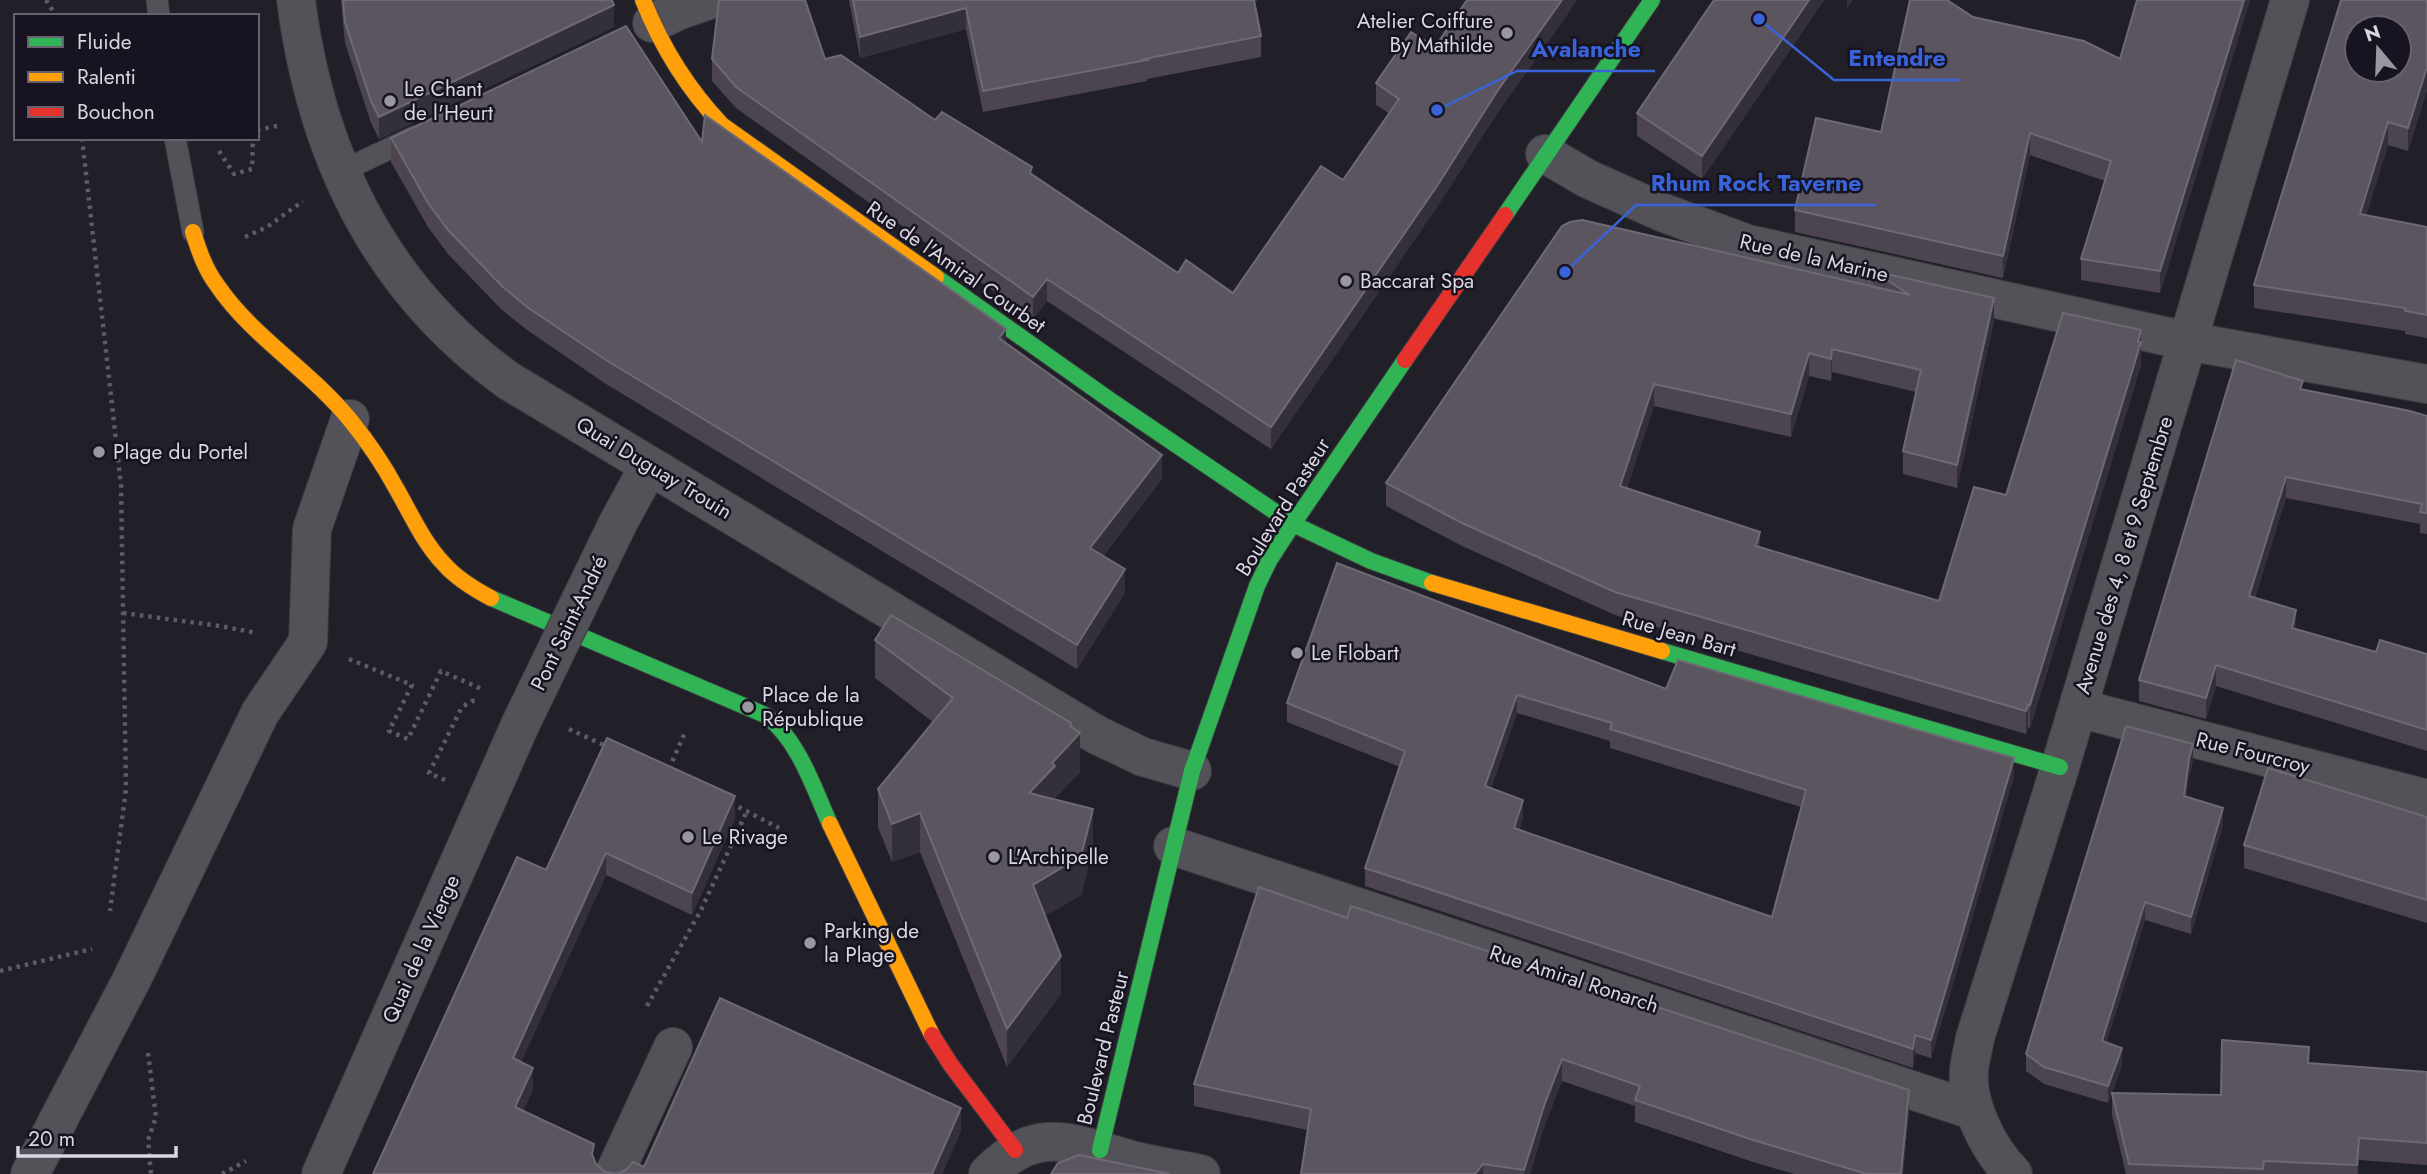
<svg xmlns="http://www.w3.org/2000/svg" width="2427" height="1174" viewBox="0 0 2427 1174" font-family="Jost,sans-serif">
<style>
.lines{fill:none;stroke-linecap:round;stroke-linejoin:round}
.lane-casing{stroke:#3c3b42;stroke-width:23}
.street-casing{stroke:#3c3b42;stroke-width:40}
.fast-casing{stroke:#3c3b42;stroke-width:18}
.slow-casing{stroke:#3c3b42;stroke-width:18}
.jam-casing{stroke:#3c3b42;stroke-width:18}
.path{stroke:#5d5c62;stroke-width:4.5;stroke-dasharray:3.5 5;stroke-linecap:butt}
.lane{stroke:#535258;stroke-width:21}
.street{stroke:#535258;stroke-width:38}
.fast{stroke:#30b455;stroke-width:16}
.slow{stroke:#ff9f0a;stroke-width:16}
.jam{stroke:#e5322d;stroke-width:16}
.street-bridge-casing{stroke:#3c3b42;stroke-width:40;stroke-linecap:butt}
.street-bridge{stroke:#535258;stroke-width:38}
.wall{fill:#4c4550;fill-rule:evenodd}
.shaded-wall{fill:#343039}
.building{fill:#5b5560;stroke:#6f6974;stroke-width:2;fill-rule:evenodd}
.poi-dot{fill:#9997a0;stroke:#171321;stroke-width:2.5}
.labels{text-anchor:middle;stroke-width:5;stroke-linejoin:round;paint-order:stroke}
.poi-label{font-size:21px;fill:#d9d7e1;stroke:#171321;text-anchor:start}
.street-label{font-size:21px;fill:#d9d7e1;stroke:#171321}
.leader{fill:none;stroke:#3963d9;stroke-width:2.5}
.callout-dot{fill:#3963d9;stroke:#171321;stroke-width:2.5}
.callout-label{font-size:23px;text-anchor:middle;font-weight:bold;fill:#3963d9;stroke:#171321;stroke-width:5;stroke-linejoin:round;paint-order:stroke}
</style>
<rect width="100%" height="100%" fill="#212028"/>
<g class="lines">
<g class="lane-casing">
<path id="lane" d="M157,0L159,16
M175,138L193,232
M340,172L414,137"/>
</g>
<g class="street-casing">
<path id="street" d="M296,0C316,155 380,289 509,381L1097,735L1143,757L1192,771
M652,23L680,10L709,0
M1545,154L1588,179L1664,213L1748,244L2187,341L2427,384
M618,523L649,466
M2078,708L2427,799
M1173,846L1975,1111
M30,1174L132,979L260,713L308,642L312,529L350,419
M321,1174L521,723
M614,1174L673,1047
M988,1174C1037,1123 1073,1144 1132,1160C1155,1166 1178,1169 1201,1174
M2013,1174C1989,1150 1966,1105 1969,1070C1970,1060 1973,1049 1975,1038L2060,767L2290,0"/>
</g>
<g class="fast-casing">
<path id="fast" d="M1505,215L1652,0
M936,277L1110,400L1293,524L1371,561L1432,583
M491,598L765,715C799,740 813,787 830,824
M1662,651L2060,767
M1100,1150L1192,771L1257,586L1269,561L1293,524L1405,360"/>
</g>
<g class="slow-casing">
<path id="slow" d="M643,0C662,48 687,88 722,125L936,277
M193,232C199,251 205,269 217,285C252,337 311,371 351,421C368,442 383,464 396,488C411,514 423,542 444,564C457,579 474,589 491,598
M1432,583L1662,651
M830,824L932,1035"/>
</g>
<g class="jam-casing">
<path id="jam" d="M1405,360L1505,215
M932,1035L951,1065L1015,1150"/>
</g>
<path class="path" d="M46,0L56,16
M257,130L277,126
M82,138L121,485L126,789L110,911
M219,151L234,174L252,169L253,138
M245,237L267,227L303,201
M123,613L220,626L257,633
M349,659L412,685L389,731L408,739L441,671L484,690
M569,729L608,747
M669,769L685,732
M445,780L429,773L462,707L472,701H479
M731,803L779,828
M0,971L92,949
M647,1006L701,910L747,811
M148,1053L156,1117L148,1140L151,1174
M222,1174L246,1161"/>
<use href="#lane" class="lane"/>
<use href="#street" class="street"/>
<use href="#fast" class="fast"/>
<use href="#slow" class="slow"/>
<use href="#jam" class="jam"/>
<g class="street-bridge-casing">
<path id="street-bridge" d="M521,723L618,523"/>
</g>
<use href="#street-bridge" class="street-bridge"/>
</g>
<path class="wall" d="M341,0H612L614,27L379,139L371,123L345,43Z
M849,0H1259L1254,1L1261,36V57L1147,79V81L983,112L966,29L860,58Z
M1467,0H1577L1539,55L1498,112L1437,207L1271,449L1047,301L1033,319L736,108L712,81V59H825L1032,175L1178,273L1233,293L1343,180L1389,113L1376,105V83L1435,47Z
M1714,0H1824L1702,179L1637,136V113Z
M2137,0H2250L2160,293L2081,280V259L2105,181L2030,155L2003,278L1795,232V210L1881,132L1973,17L2120,59Z
M2427,0V90L2408,151L2388,145L2366,215L2427,227V338L2405,334V331L2254,308V285Z
M391,138L702,142L1006,342L1162,479L1103,556L1125,593L1077,669L606,384L527,330L502,310L448,254L428,227L391,162Z
M1873,271L1994,321L1957,488L1903,474V451L1916,392L1832,372L1831,381L1809,376L1791,437L1654,406L1627,488L1760,548L1939,601L2006,495L2141,330V365L2030,728L2028,727L2026,734L1615,615L1462,546L1386,506V483L1873,287Z
M2303,389L2427,416V534L2420,533V524L2286,498L2255,598L2296,629L2376,652L2427,654V751L2216,686L2206,719L2139,701V680Z
M875,640L1071,727L1080,772L1055,798V800L1093,848L1081,895L1045,916L1061,994L1007,1067L920,852L892,862L878,827V789L933,722L875,678Z
M1666,689L2014,776L1931,1058L1915,1053L1913,1068L1365,886V868L1400,767L1287,722V703ZM1517,713L1610,741V748L1801,807L1772,917L1519,830L1523,818L1491,788Z
M2193,761L2189,776L2186,796L2223,825L2191,934L2145,920L2106,1043L2122,1065L2112,1093L2221,1095L2309,1063L2427,1072V1165L2359,1160L2358,1174H2126L2112,1115V1094L2108,1103L2044,1084L2026,1071V1054Z
M2427,817V923L2244,868V845Z
M735,818L692,915L606,875L521,1062L533,1090L523,1111L594,1159L596,1164L605,1172L617,1174L644,1167L961,1131L942,1174H373L546,870Z
M1259,887L1909,1112L1903,1174H1794L1753,1162L1635,1122V1106L1562,1081L1544,1127L1530,1174H1301L1308,1130L1194,1106V1084Z"/>
<path class="shaded-wall" d="M1562,0H1577L1539,55L1498,112L1437,207L1271,449V427L1498,90Z
M1809,0H1824L1702,179V156Z
M1847,0H1853L1847,9Z
M2244,0H2250L2160,293V271Z
M614,5V27L379,139V117Z
M966,8V29L860,58V37Z
M2427,67V90L2408,151V128Z
M2388,122V145L2360,237V214Z
M2030,133V155L2003,278V256Z
M1047,279V301L1033,319V297Z
M1994,298V321L1957,488V465Z
M1006,329V353L999,338Z
M2141,330V365L2030,728V705Z
M1832,349V372L1831,381V359Z
M1809,353V376L1791,437V414Z
M1654,384V406L1620,509V486Z
M1162,455V479L1090,572V548Z
M2286,477V498L2249,617V596Z
M1760,532V555L1756,546Z
M1125,569V593L1077,669V645Z
M2296,610V631L2292,628Z
M2216,665V686L2206,719V698Z
M1517,695V713L1485,804V786Z
M2028,705V727L2026,734V711Z
M1071,723V742L1080,733V772L1055,798V804L1029,793Z
M2193,744V761L2189,776L2184,813V796L2189,759Z
M2014,758V776L1931,1058V1040Z
M735,796V818L692,915V893Z
M1523,800V818L1514,846V828Z
M2223,808V825L2191,934V917Z
M1093,809V848L1081,895L1033,923V885Z
M920,813V852L892,862V824Z
M606,853V875L513,1080V1058Z
M2145,902V920L2102,1058V1041Z
M1061,956V994L1007,1067V1029Z
M1915,1035V1053L1913,1068V1049Z
M2122,1048V1065L2108,1103V1086Z
M1562,1059V1081L1544,1127L1530,1174H1524V1170L1544,1106Z
M533,1068V1090L515,1129V1107Z
M1909,1090V1112L1903,1174H1901Z
M961,1108V1131L942,1174H932Z
M2359,1138V1160L2357,1174V1165Z
M1483,1164V1174H1475Z"/>
<path class="building" d="M343,0H612L614,5L379,117L371,101L345,22Z
M719,0H805L825,59L841,55L935,120L942,112L1032,167L1030,173L1178,273L1186,260L1233,293L1321,166L1343,180L1399,99L1376,83L1411,32L1435,47L1467,0H1562L1498,90L1437,186L1271,427L1047,279L1033,297L736,87L712,59Z
M853,0H1254L1261,36L1144,59L1147,60L983,91L966,8L860,37Z
M1714,0H1809L1702,156L1637,113Z
M1910,0H1947L1973,17L2084,41L2120,59L2137,0H2244L2160,271L2081,259L2111,161L2030,133L2003,256L1795,210L1816,118L1881,132Z
M2341,0H2427V67L2408,128L2388,122L2360,214L2427,227V315L2405,311V308L2254,285ZM2357,28H2399V70H2357Z
M626,26L702,142L705,115L1006,329L999,338L1162,455L1090,548L1125,569L1077,645L606,360L527,307L502,286L448,230L428,203L391,138Z
M1582,220L1910,295L1873,271L1994,298L1957,465L1903,451L1921,370L1832,349L1831,359L1809,353L1791,414L1654,384L1620,486L1760,532L1756,546L1939,601L1974,487L2006,495L2063,313L2141,330L2138,342H2141L2030,705H2028L2026,711L1615,592L1462,523L1386,483L1562,226L1570,222Z
M2236,360L2303,381L2300,389L2410,411L2427,416V513L2420,512L2422,504L2286,477L2249,596L2296,610L2292,628L2376,652L2380,640L2427,654V730L2216,665L2206,698L2139,680Z
M1337,563L1666,689L1678,660L2014,758L1931,1040L1915,1035L1913,1049L1365,868L1405,751L1287,703ZM1517,695L1612,723L1610,729L1806,790L1772,917L1514,828L1523,800L1485,786Z
M891,615L1071,723L1070,726L1080,733L1052,763L1055,766L1029,793L1093,809L1081,856L1033,885L1061,956L1007,1029L920,813L892,824L878,789L953,698L875,640Z
M2126,726L2193,744L2189,759L2184,796L2223,808L2191,917L2145,902L2102,1041L2122,1048L2108,1086L2044,1067L2026,1054Z
M607,738L735,796L692,893L606,853L513,1058L533,1068L515,1107L594,1144L592,1154L596,1164L605,1172L617,1174L626,1170L633,1162L644,1167L720,998L961,1108L932,1174H373L517,857L546,870Z
M2268,768L2427,817V900L2244,845Z
M1259,887L1347,918L1351,906L1909,1090L1901,1174H1867L1753,1140L1635,1100L1640,1086L1562,1059L1544,1106L1524,1170L1483,1164L1475,1174H1301L1311,1109L1194,1084Z
M2222,1040L2309,1047L2308,1063L2427,1072V1143L2359,1138L2357,1165L2264,1161L2263,1169L2129,1164L2112,1093L2221,1095Z
M1079,1155L1170,1174H1051L1058,1163Z"/>
<g class="poi-dot">
<circle cx="1507" cy="33" r="7"/>
<circle cx="390" cy="101" r="7"/>
<circle cx="1346" cy="281" r="7"/>
<circle cx="99" cy="452" r="7"/>
<circle cx="1297" cy="653" r="7"/>
<circle cx="748" cy="707" r="7"/>
<circle cx="688" cy="837" r="7"/>
<circle cx="994" cy="857" r="7"/>
<circle cx="810" cy="943" r="7"/>
</g>
<g class="labels">
<g class="poi-label">
<text x="1493" y="28" text-anchor="end">Atelier Coiffure<tspan x="1493" dy="24">By Mathilde</tspan></text>
<text x="404" y="96">Le Chant<tspan x="404" dy="24">de l'Heurt</tspan></text>
<text x="1360" y="288">Baccarat Spa</text>
<text x="113" y="459">Plage du Portel</text>
<text x="1311" y="660">Le Flobart</text>
<text x="762" y="702">Place de la<tspan x="762" dy="24">République</tspan></text>
<text x="702" y="844">Le Rivage</text>
<text x="1008" y="864">L'Archipelle</text>
<text x="824" y="938">Parking de<tspan x="824" dy="24">la Plage</tspan></text>
</g>
<g class="street-label">
<text transform="translate(1814 258) rotate(13)" y="7">Rue de la Marine</text>
<text transform="translate(956 267) rotate(35)" y="7">Rue de l'Amiral Courbet</text>
<text transform="translate(654 468) rotate(31)" y="7">Quai Duguay Trouin</text>
<text transform="translate(1283 507) rotate(-58)" y="7">Boulevard Pasteur</text>
<text transform="translate(2124 555) rotate(-73)" y="7">Avenue des 4, 8 et 9 Septembre</text>
<text transform="translate(569 623) rotate(-64)" y="7">Pont Saint-André</text>
<text transform="translate(1679 634) rotate(16)" y="7">Rue Jean Bart</text>
<text transform="translate(2253 753) rotate(14)" y="7">Rue Fourcroy</text>
<text transform="translate(421 949) rotate(-66)" y="7">Quai de la Vierge</text>
<text transform="translate(1574 979) rotate(18)" y="7">Rue Amiral Ronarch</text>
<text transform="translate(1103 1048) rotate(-76)" y="7">Boulevard Pasteur</text>
</g>
</g>
<path class="leader" d="M1437 110L1517 71H1655M1759 19L1834 80H1960M1565 272L1636 205H1875"/>
<g class="callout-dot">
<circle cx="1437" cy="110" r="7"/>
<circle cx="1759" cy="19" r="7"/>
<circle cx="1565" cy="272" r="7"/>
</g>
<g class="callout-label">
<text x="1586" y="57">Avalanche</text>
<text x="1897" y="66">Entendre</text>
<text x="1756" y="191">Rhum Rock Taverne</text>
</g>
<rect x="14" y="14" width="245" height="126" fill="#171321" stroke="#65616e" stroke-width="2"/>
<rect x="28" y="37" width="35" height="10" fill="#30b455" stroke="#65616e" stroke-width="2"/>
<text x="77" y="49" font-size="21" fill="#d9d7e1">Fluide</text>
<rect x="28" y="72" width="35" height="10" fill="#ff9f0a" stroke="#65616e" stroke-width="2"/>
<text x="77" y="84" font-size="21" fill="#d9d7e1">Ralenti</text>
<rect x="28" y="107" width="35" height="10" fill="#e5322d" stroke="#65616e" stroke-width="2"/>
<text x="77" y="119" font-size="21" fill="#d9d7e1">Bouchon</text>
<g transform="translate(2378 49) rotate(341)"><circle r="33" fill="#171321" stroke="#65616e" stroke-width="2"/>
<path d="M0-5L12 26L0 18L-12 26Z" fill="#9997a0"/>
<text y="-10" font-size="19" font-weight="bold" text-anchor="middle" fill="#d9d7e1">N</text>
</g>
<path d="M18 1146v10h158v-10" fill="none" stroke="#d9d7e1" stroke-width="3.5"/>
<text x="28" y="1146" font-size="21" fill="#d9d7e1" stroke="#171321" stroke-width="5" paint-order="stroke">20 m</text>
</svg>
